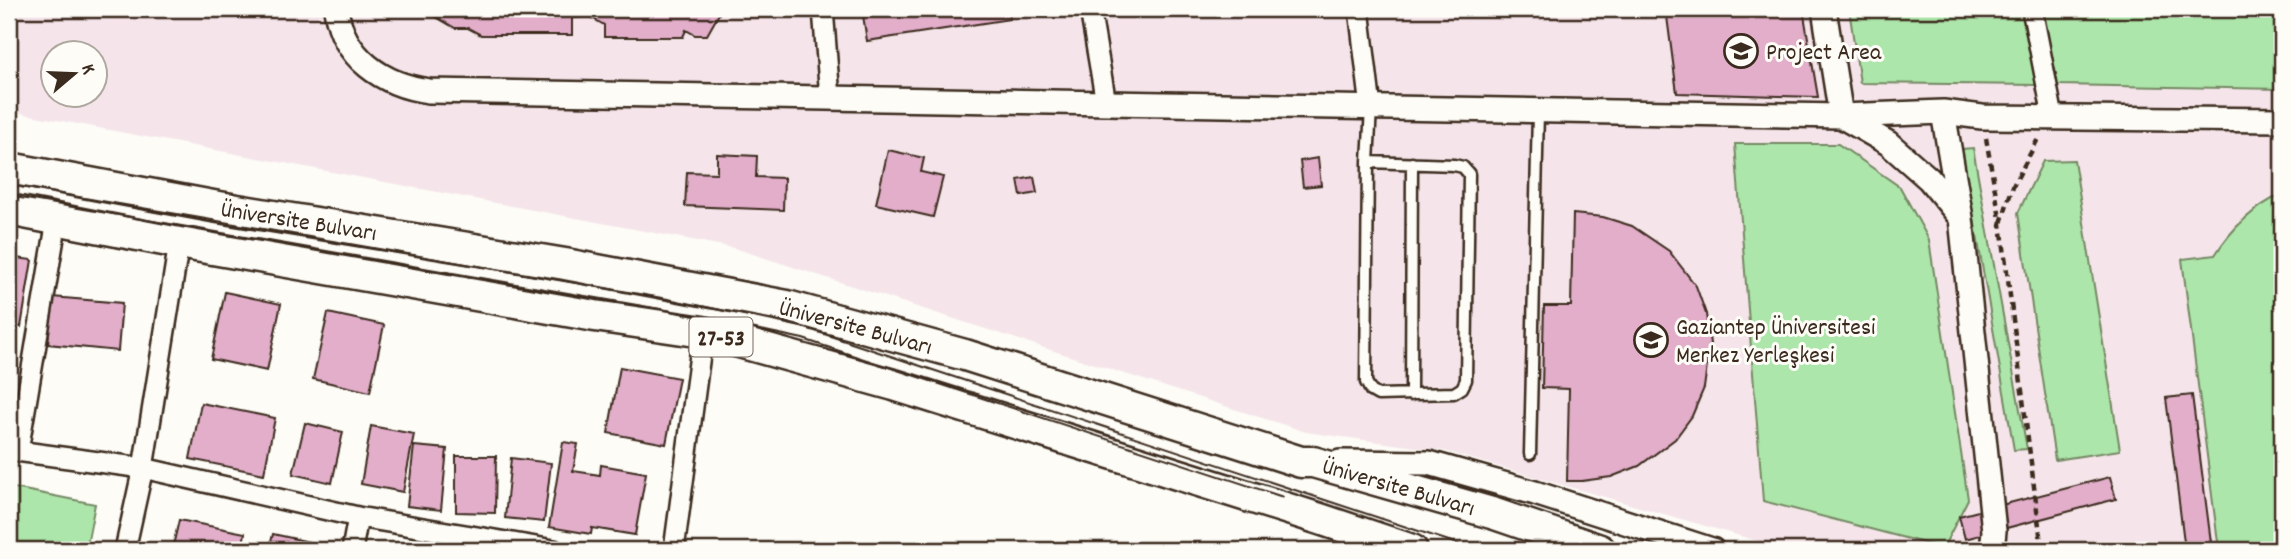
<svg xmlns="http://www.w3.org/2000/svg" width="2291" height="559" viewBox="0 0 2291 559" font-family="Dekko,sans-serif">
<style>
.built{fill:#f5e5ea;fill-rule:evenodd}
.green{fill:#ade6aa;stroke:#748864;stroke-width:2}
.building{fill:#e2aeca;stroke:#3b2a1e;stroke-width:2}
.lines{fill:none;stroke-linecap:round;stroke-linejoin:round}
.service-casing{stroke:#3b2a1e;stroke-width:15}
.minor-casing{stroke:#3b2a1e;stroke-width:24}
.tertiary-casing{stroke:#3b2a1e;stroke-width:28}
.primary-casing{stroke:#3b2a1e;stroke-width:35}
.path{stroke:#3b2a1e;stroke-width:4.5;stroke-dasharray:7 5;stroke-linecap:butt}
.service{stroke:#fdfcf7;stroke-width:10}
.minor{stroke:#fdfcf7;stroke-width:19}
.tertiary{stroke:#fdfcf7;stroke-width:23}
.primary{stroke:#fdfcf7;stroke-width:30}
.tram{stroke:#3b2a1e;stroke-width:2}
.labels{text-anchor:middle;stroke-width:6;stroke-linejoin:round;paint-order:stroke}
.shield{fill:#fdfcf7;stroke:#75695f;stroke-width:2}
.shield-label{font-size:23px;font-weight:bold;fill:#3b2a1e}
.poi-label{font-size:24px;fill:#3b2a1e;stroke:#fdfcf7;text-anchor:start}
.street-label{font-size:24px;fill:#3b2a1e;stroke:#fdfcf7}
</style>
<rect width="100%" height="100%" fill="#fdfcf7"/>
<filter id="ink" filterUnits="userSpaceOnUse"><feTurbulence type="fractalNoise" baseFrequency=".0143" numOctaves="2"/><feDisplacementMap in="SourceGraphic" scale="14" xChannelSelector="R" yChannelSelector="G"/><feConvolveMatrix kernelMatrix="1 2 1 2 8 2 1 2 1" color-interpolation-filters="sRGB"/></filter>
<g filter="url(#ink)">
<path class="built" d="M9,9H2282V550H1789L1444,451L1306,432L734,248L9,111ZM52,52H94V94H52Z"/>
<path class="green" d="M1849,9H2023L2038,85L1860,83Z
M2042,9H2282V89L2057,85Z
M1735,144H1838L1900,187L1929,240L1968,499L1943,548L1763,501Z
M1973,148L2027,449L2014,450L1962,149Z
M2074,160L2120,450L2055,460L2018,213L2043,161Z
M2282,194V550H2219L2182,259L2215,255C2232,228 2254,207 2282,194Z
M9,487L95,504L86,550H9Z"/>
<path class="building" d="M437,9H720V12L707,35H695L686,30L683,37H604V25L590,17L572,18V35H481L468,28H455L436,17Z
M862,9H1008L1010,19L867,41Z
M1666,9H1803L1818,97L1677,93Z
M888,150L924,158L921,172L943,177L933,217L876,204Z
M717,154L757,156L756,177L784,178L783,210L685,206L687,172L717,173Z
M1318,158L1321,185L1303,187L1300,161Z
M1034,177L1037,193L1021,196L1018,180Z
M1573,214L1603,217L1632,226L1669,251L1696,286L1706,314L1710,344L1704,388L1692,416L1675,439L1639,466L1611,477L1582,481H1567L1569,389L1542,388L1544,306H1571Z
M9,257L32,260L21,327L9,325Z
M225,292L281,304L267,371L211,359Z
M52,297L122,303L118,351L48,344Z
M328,313L384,325L370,392L313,379Z
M620,367L679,378L666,444L608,433Z
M2192,395L2212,550H2185L2166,398Z
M201,403L275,418L264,474L190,459Z
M305,423L343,432L332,483L293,474Z
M371,426L414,434L403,492L361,484Z
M563,442L578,444L573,471L600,475L601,465L646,473L635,535L592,528L591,534L549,527Z
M414,446L447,449L441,510L407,506Z
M456,456H496L495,513L456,512Z
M511,458L551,463L544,522L505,518Z
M2110,477L2116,499L1965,539L1959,516Z
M179,520L245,533L242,550H172Z
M273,534L328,546L327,550H269Z"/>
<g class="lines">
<g class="service-casing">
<path id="service" d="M1368,162L1454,165L1463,167L1469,174L1466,380L1462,388L1454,393L1378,395L1371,391L1366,382L1368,162L1371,108
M1411,395L1412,163
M1530,454L1538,112"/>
</g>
<g class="minor-casing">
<path id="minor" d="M823,9L830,98
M1090,9L1106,103
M1359,9L1371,108
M2032,9L2053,117
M9,450L143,468L358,517L554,550
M18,451L57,220
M125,550L143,468L179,243
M352,550L358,517
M674,550L703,332"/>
</g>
<g class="tertiary-casing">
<path id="tertiary" d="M336,9C343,58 383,85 429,91L1841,116L1943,112L1982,117L2282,120
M1824,9L1841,116L1888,143L1929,179L1961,218
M1943,112L1961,218L1994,531L1992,550
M1340,462L1429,463L1535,493L1712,550"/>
</g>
<g class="primary-casing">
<path id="primary" d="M9,168L213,206L565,264L787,306L965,355L1301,462H1313L1495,514L1600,550
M9,210L179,243L595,316L703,332L894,385L1320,519L1412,550"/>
</g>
<path class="path" d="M1986,138L2001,224L2042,550
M2001,223L2013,186L2038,139"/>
<use href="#service" class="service"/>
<use href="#minor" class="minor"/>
<use href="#tertiary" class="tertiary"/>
<use href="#primary" class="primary"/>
<path class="tram" d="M9,185L668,299L806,328L1476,550
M9,196L666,310L803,339L1283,497"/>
</g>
</g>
<defs>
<g id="university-ring" transform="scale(1.75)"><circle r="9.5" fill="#fdfcf7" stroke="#3b2a1e" stroke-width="1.5"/><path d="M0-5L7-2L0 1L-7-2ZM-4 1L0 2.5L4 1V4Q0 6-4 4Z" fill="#3b2a1e"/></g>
</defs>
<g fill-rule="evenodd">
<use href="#university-ring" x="1741" y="51"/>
<use href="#university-ring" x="1651" y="340"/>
</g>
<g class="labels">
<rect class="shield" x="689.5" y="317.5" width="63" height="39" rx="5"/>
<g class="shield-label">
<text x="721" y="345">27-53</text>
</g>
<g class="poi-label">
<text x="1766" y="59">Project Area</text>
<text x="1676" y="334">Gaziantep Üniversitesi<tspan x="1676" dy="28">Merkez Yerleşkesi</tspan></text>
</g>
<g class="street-label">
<text transform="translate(299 220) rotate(9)" y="8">Üniversite Bulvarı</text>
<text transform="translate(856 326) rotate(15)" y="8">Üniversite Bulvarı</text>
<text transform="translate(1399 486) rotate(16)" y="8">Üniversite Bulvarı</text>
</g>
</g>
<rect width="2291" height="559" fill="none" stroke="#fdfcf7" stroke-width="35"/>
<rect x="18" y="18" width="2256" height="524" fill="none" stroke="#3b2a1e" stroke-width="2.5" filter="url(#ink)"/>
<g transform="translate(74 74) rotate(71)"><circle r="33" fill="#fdfcf7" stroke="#afa8a0" stroke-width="2"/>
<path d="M0-5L12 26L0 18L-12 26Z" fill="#3b2a1e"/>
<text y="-10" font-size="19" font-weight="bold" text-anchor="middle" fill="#3b2a1e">K</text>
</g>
</svg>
